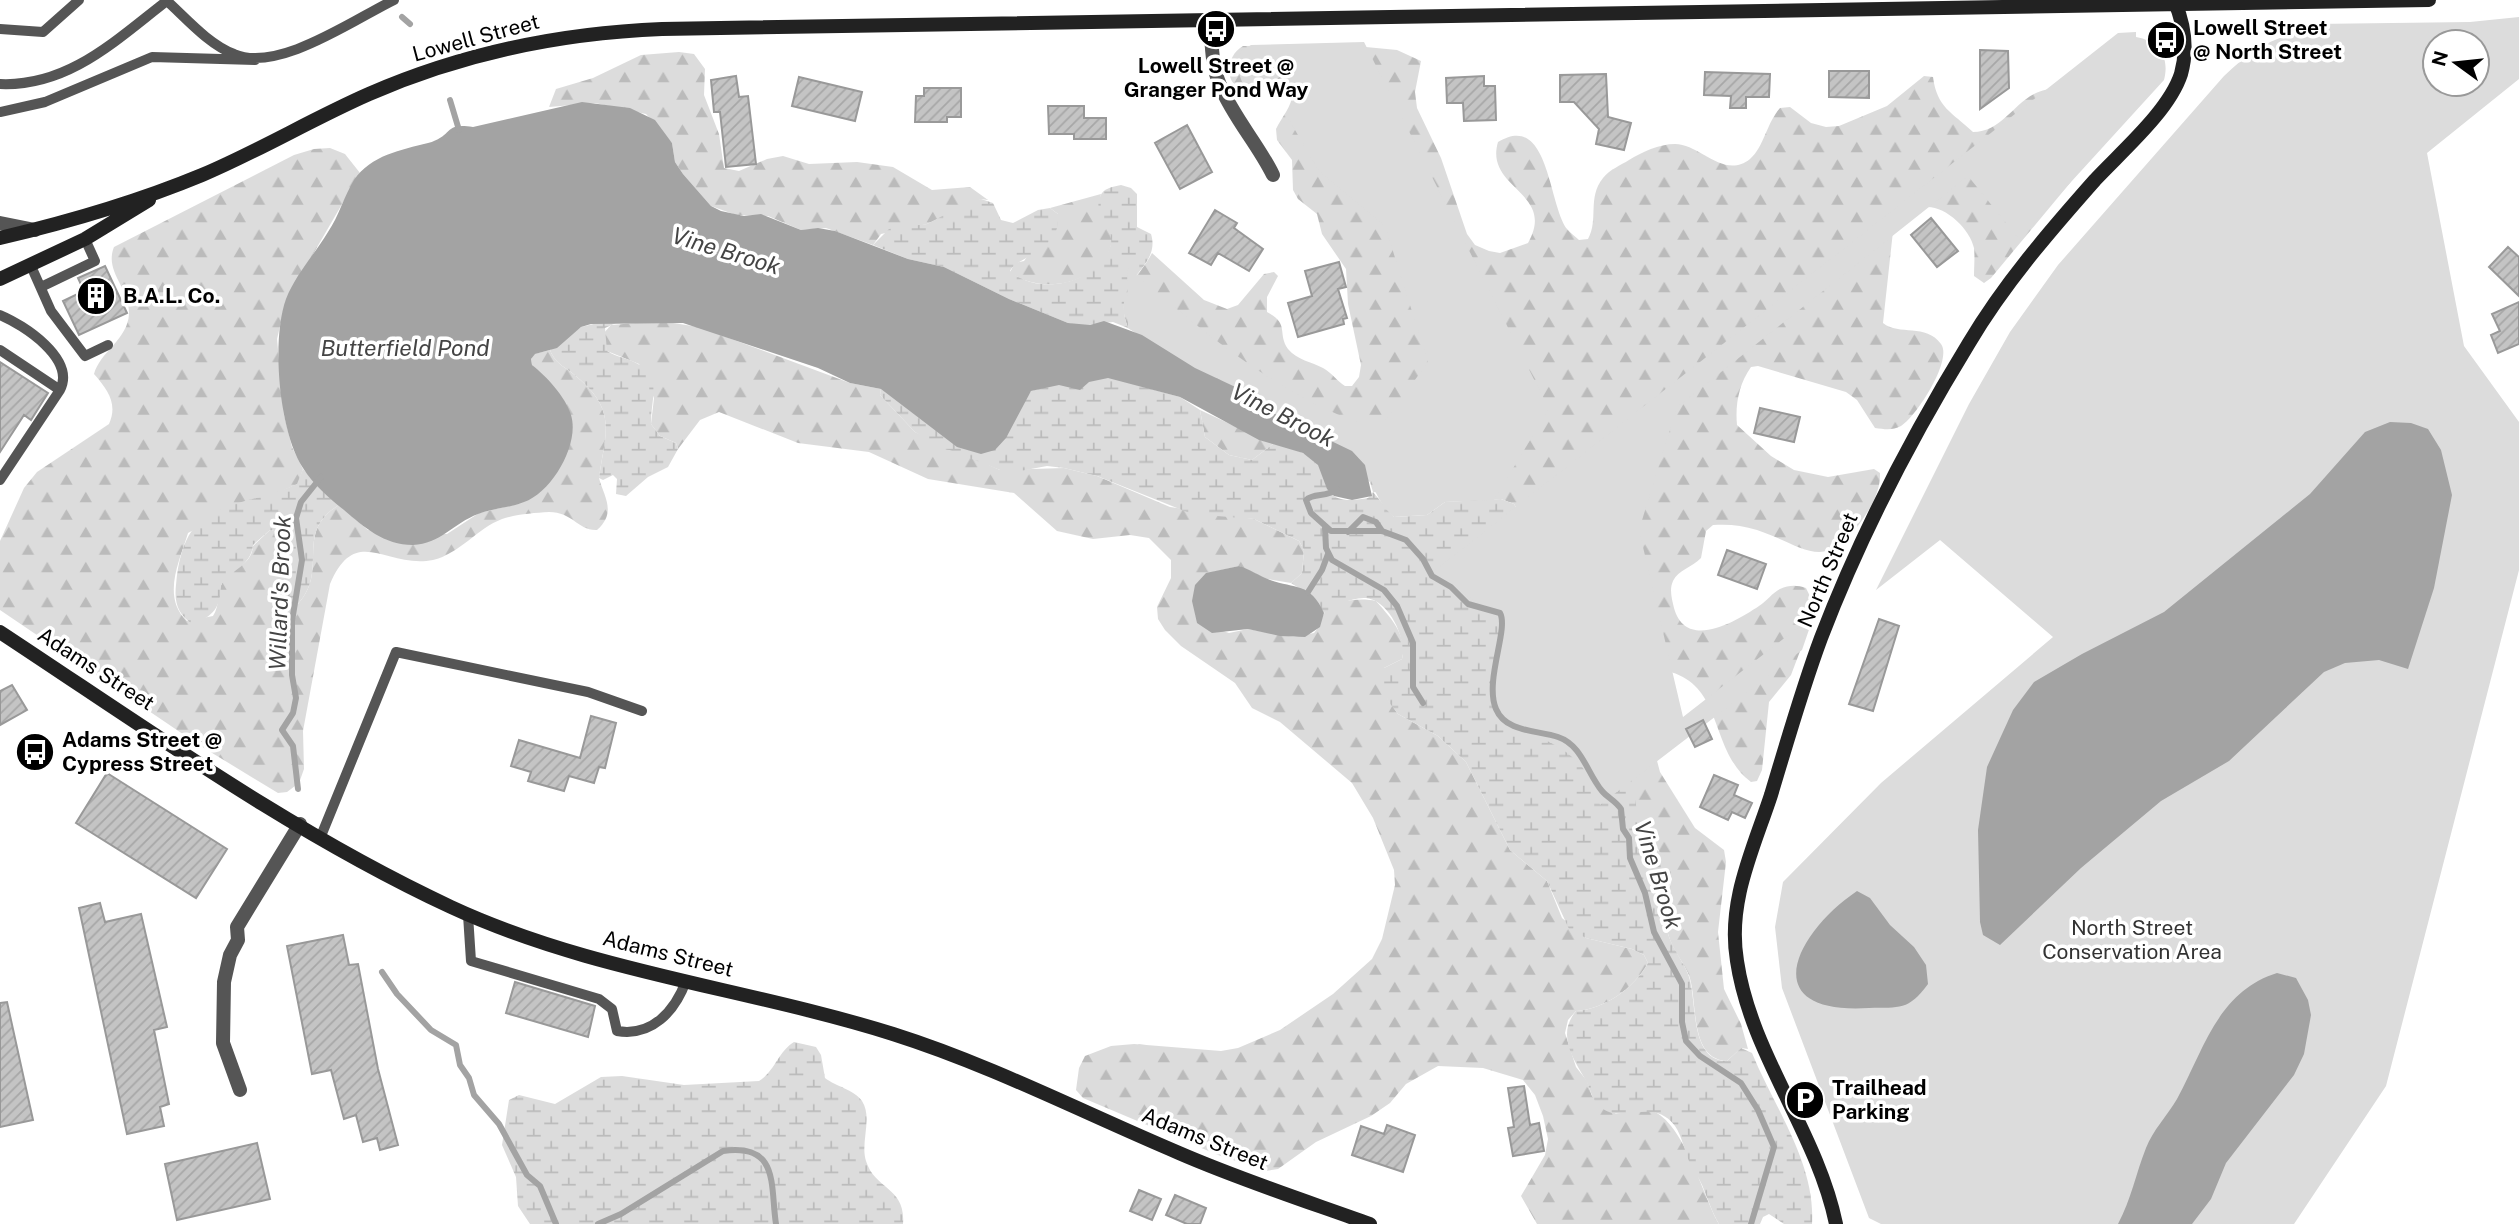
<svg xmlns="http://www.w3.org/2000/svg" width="2519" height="1224" viewBox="0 0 2519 1224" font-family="'Public Sans',sans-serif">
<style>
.forest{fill:url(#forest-firs)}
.wetland{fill:url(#wetland-marsh)}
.park{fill:#dcdcdc;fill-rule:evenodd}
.water{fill:#a3a3a3}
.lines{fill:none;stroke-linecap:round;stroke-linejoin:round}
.stream{stroke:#a3a3a3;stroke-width:6}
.building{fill:url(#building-hatch);stroke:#999;stroke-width:2}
.lane{stroke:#555;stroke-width:10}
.street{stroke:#555;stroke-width:14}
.secondary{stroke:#222;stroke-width:14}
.labels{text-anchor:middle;stroke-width:7;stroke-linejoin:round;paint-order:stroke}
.poi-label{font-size:21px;font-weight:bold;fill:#000;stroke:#fff;text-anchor:start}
.street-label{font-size:21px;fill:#000;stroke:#fff}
.park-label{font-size:21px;fill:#333;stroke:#fff}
.water-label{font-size:23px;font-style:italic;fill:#444;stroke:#fff}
</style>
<defs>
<pattern id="forest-firs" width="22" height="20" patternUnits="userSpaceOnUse" patternTransform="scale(1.75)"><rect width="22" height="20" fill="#dcdcdc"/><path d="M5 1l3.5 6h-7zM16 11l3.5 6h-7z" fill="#bbb"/></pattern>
<pattern id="wetland-marsh" width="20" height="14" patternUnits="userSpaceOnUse" patternTransform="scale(1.75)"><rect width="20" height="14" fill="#dcdcdc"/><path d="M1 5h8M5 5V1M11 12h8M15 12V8" fill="none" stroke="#bbb"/></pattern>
<pattern id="building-hatch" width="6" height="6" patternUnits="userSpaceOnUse" patternTransform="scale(1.75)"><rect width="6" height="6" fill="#c4c4c4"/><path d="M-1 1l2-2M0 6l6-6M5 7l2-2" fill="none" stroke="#a7a7a7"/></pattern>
</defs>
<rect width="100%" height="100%" fill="#fff"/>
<path class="forest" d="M1345,45L1397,50L1421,61L1415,92L1417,108L1441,158L1467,234L1475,245L1489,251L1500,253L1528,243C1557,192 1484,189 1498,142C1549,111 1548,203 1567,229C1570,233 1575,236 1579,240L1588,239C1599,219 1587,198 1603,178C1609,170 1621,165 1629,160C1642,152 1659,144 1675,144C1700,144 1724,180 1750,159C1764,147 1767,122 1780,108L1790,107L1811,123L1826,127L1839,126L1887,106L1924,76L1933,77C1937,108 1952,112 1973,132C2010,132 2018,84 2062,89L2089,153L2070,183L1991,278L1984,283L1974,276C1974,267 1975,257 1974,248C1970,229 1945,205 1925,207C1915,208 1903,218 1894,222L1883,323C1899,336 1926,323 1941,344C1953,360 1916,417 1901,426C1892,431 1884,429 1875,428L1857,400L1846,392L1758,366L1751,367C1739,384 1735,404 1737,425L1771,456L1794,470L1828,477L1874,469L1880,473C1881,491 1870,509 1860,523C1824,574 1803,545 1757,530C1742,525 1728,524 1713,525L1706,531L1701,558C1693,567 1678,570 1673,581C1669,590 1672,599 1674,608C1686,651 1735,622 1759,606C1767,601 1772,593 1780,589C1789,585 1797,585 1806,588L1816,609L1791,675L1769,702L1762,770L1757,781L1751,782C1709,751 1725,685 1667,671L1652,742L1660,772L1695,828L1724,850L1726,862L1718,932L1724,989L1741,1024L1748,1049L1741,1048L1727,1061C1687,1059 1699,997 1688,973C1681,958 1669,945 1667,928C1664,911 1667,895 1672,879L1658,849L1642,838L1531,532L1514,504L1501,499L1468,502L1373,492L1370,482L1128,328C1113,287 1137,283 1152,253L1204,300L1227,309L1238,305L1264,274L1274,272L1278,276L1267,297V312C1290,324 1277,333 1288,349C1297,360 1312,362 1323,368C1332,373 1337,381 1345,386H1352L1359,377L1361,365L1348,304L1346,269L1322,234L1317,214L1298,199L1293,190L1292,160L1277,140L1276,129C1284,113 1304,93 1283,78C1272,80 1262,89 1251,90C1225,93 1222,58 1243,46Z
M679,52L694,54L705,69L704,95L719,134L724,168L739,171L767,159L783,156L809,164L857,162L893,167L932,190L970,187L988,200L981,199L927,224L881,234L873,245L826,228L801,230L768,216L736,215L711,206L683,174L675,162L672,143L646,114L595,103L549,107L556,89L593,78L641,55Z
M330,148L345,154L360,173L286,301L277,339L284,415L292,447L303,469L298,484L265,498L252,499L188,533C180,560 161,597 187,621L213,616C220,605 217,594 222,583C231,565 251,568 253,546L270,530L278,532L283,539L280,562L285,593L298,604C330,569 293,533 339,505L368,530L447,534L479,513L522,503L566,404L532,365L531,359L534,354L550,350C556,365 566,367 577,377C618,411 605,434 599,478C604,497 617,512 597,530C578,531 573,512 549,512C534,513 517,514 502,519C478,528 459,554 433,560C386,569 356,523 330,584L303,731L304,769L299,783L287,792L278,793L199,745L0,610V541L24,488L37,472L109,424C118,404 108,390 94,374C100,352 128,339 129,314C130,288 104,272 114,247L294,155L314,149Z
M1101,194C1095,215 1116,227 1111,245C1100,284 1040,296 1010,272L1015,263L1024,261L1058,214L1050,208Z
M660,321L699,327L850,383L881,389L880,395L915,432L1000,470L1064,468L1097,476L1170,507L1254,519L1299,541L1304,550L1302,573L1291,583L1267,579L1239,566L1213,572L1195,613L1198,623L1229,633L1248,629L1294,637L1314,633C1320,627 1321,618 1325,612C1335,599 1362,598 1376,601C1391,618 1408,636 1402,659L1384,668L1388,700L1398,714L1438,736L1466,762L1510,850L1547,881L1562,918L1586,938L1632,949L1644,955L1648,963C1634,988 1605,1009 1576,1011L1568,1020L1565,1033L1576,1067L1587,1081L1592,1096L1616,1114C1624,1113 1635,1109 1643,1109C1681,1109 1702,1195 1719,1224H1537L1521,1196L1545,1155L1548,1139L1543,1116L1535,1095L1523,1080L1483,1068L1438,1066L1406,1084L1390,1103L1371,1116L1316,1142L1278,1169L1266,1171L1218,1155L1083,1098L1076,1090L1079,1068L1085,1056L1111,1046L1134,1044L1221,1051L1238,1048L1280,1030L1333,994L1372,959L1382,939L1395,885L1394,870L1373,818L1352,783L1280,722L1252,708L1235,683L1181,646L1165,630L1158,619L1157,607L1171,578V560L1149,538L1130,535L1093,539L1057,531L1014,493L928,479L869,452L798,443L719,412L700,420L678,449L676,443L660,436L651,424L654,398L639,364L607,351L603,334L611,325Z
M1200,410L1273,444L1252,460L1229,455L1205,437Z"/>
<path class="wetland" d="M1121,185L1131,188L1137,194V227L1151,234C1162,270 1109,277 1128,328L1113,322L1081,326L1068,323L1009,299L944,267L908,259L873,245L889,229L927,224L973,200L981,199L993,203L1001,220L1013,223L1038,210L1050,208L1058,214C1062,252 1015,257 1010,271C1040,297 1096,283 1110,247C1117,227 1092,217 1100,197C1103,188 1112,187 1121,185Z
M926,311L982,332L1014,348L1024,366L1083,370L1180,397L1200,410L1205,437L1229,455L1252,460L1273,444C1290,447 1311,453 1321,468C1325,475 1324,483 1328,489C1335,504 1356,500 1368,498L1373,492L1394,517L1427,515L1445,502L1501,499L1514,504L1531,532L1537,550L1546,559L1565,568L1575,580L1579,623L1594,659L1590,679L1591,691L1624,739L1642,838L1671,861C1673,884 1661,907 1667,930C1671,947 1682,959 1688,974C1698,998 1688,1061 1727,1061L1741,1048L1752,1053C1774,1107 1816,1164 1812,1224H1784L1769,1214L1763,1217L1760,1224H1719C1712,1212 1709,1202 1704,1190C1701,1180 1693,1171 1689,1161C1684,1150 1682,1136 1675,1126C1652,1096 1624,1126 1600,1107C1591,1100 1591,1088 1585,1079C1572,1057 1557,1034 1576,1011C1605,1009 1634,988 1648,963L1644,955L1632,949L1586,938L1569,929L1547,881L1510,850L1466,762L1438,736L1398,714L1388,701L1380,676L1384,668L1402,659C1407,639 1389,600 1366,598C1351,597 1336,606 1324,613L1314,598L1291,583L1302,573L1304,550L1299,541L1254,519L1192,514L1097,476L1064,468L1047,466L1014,472L1000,470L937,445L915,432L880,395L881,389L897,381L903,383L927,408L968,422L985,411L1008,415L1031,391L1053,385L1032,382L1022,386L1000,403L953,405L926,394L924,390L928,387L944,395L951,390L932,367L935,342L922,315Z
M602,322L616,323L605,328L607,351C616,357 628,358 638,364C663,377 650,402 651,424L660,436L676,443L678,449L668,467L648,477L626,496L616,494L617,479L613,475L603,480L599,478C605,434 618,411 577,377C566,367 556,365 550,350L581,327Z
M303,469L339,505C293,533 330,569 298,604C274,592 280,561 283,539L278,532L270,530L253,545C251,566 232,569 221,585C220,609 214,614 194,625C178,615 174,603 176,585C184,495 231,513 297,484Z
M794,1042L816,1047L821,1055L825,1078C835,1086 855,1090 862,1101C873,1118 860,1142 866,1161C875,1190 906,1187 903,1224H530L518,1206L516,1177L502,1145L509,1100L519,1095L555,1104L601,1077L622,1076L684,1085L759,1081C775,1071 778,1052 794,1042Z"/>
<path class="park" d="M2519,17V79L2427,153L2464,346L2519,422V570L2386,1086L2294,1224H1881L1869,1218L1782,988L1775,927L1783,882L1881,783L2053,637L1940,540L1876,590L1969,404L2010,332L2058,265L2224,76C2252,49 2275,35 2313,30L2314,24L2470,22ZM2435,42H2477V84H2435Z
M2136,32V37C2159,41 2170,57 2164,80L2019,239L1968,176L1677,407L1639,530L1683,717L1814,615L1802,650L1600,805C1583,730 1509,742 1497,705C1488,678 1499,651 1500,625L1491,610L1436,577L1433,572L2118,33Z
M1364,42L1549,409L1494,500L1445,502L1427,515L1394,517C1375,501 1373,482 1363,461L1304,426L1273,413L1246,392L1195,368L1128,328L1127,267C1198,328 1287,404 1379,429L1428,362L1385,226L1319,171L1288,118L1309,103L1287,72C1272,81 1259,97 1242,82L1236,65L1241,51L1251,45Z"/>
<path class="water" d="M582,102L630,108L655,120L672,143L675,162L683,174L711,206L721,211L744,216L761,214L801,230L818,228L835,231L908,259L944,267L1009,299L1068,323L1090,325L1104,321L1142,335L1195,368L1246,392L1273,413L1352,451L1365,465L1372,496L1352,500L1334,496L1327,489L1318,465L1303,453L1259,440L1180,397L1108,378L1089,382L1080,390L1059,385L1031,391L1006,438L995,450L981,454L957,447L881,389L850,383L818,368L683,323L591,324L581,327L557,348L535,354L531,359L532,365C547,377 565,396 571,415C580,444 552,492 524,502C510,508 493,508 478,514C454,523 440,544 413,545C384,545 364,527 344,510C329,498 313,484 303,468C279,432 271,340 286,299C296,274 314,255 328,232C339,216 344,196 354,180C371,155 401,150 428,143C454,136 443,122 473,127Z
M2390,422L2411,423L2428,429L2441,450L2452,495L2434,588L2408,669L2379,660L2345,663L2324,672L2229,761L2161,801L2081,868L2000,945L1983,935L1980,922L1978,830L1987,767L2013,710L2034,682L2082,654L2164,612L2310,494L2365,432Z
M1239,566C1250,569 1259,576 1270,580C1295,589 1310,582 1324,613L1320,627L1305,637L1280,636L1248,629L1212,633L1197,623L1192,601L1195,585L1206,573Z
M1857,891L1870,898L1890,925L1914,947L1926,965L1928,984C1908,1011 1900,1007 1869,1008C1754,1015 1795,933 1857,891Z
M2277,973L2296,978L2308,1000L2311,1015L2304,1054L2294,1075L2226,1163L2211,1199L2192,1224H2118C2131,1200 2136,1173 2146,1148C2153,1130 2167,1116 2177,1099C2204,1050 2217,992 2277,973Z"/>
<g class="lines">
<path class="stream" d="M402,17L410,24
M450,100L459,130
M1337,489C1327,498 1314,492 1306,500L1311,513L1331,531H1382L1406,540L1423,559L1432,576L1451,587L1468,604L1500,613C1509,629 1484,681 1496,709C1506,733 1538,730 1558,737C1582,745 1587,773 1602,791C1608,798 1616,801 1621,809L1623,829L1629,838L1630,858L1645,893L1654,932L1682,984V1022L1686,1041L1700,1056L1741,1083L1758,1110L1774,1147L1751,1224
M1325,528L1326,548L1332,560L1384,590L1397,606L1413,643V687L1423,703
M1348,532L1363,517L1376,522L1382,531
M1308,592L1322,570L1328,554
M298,789L293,746L282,730L293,713L296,698L292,675V621L302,560L296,518L301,502L321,477
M382,972L397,994L431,1030L456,1045L460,1065L469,1078L474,1095L499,1124L527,1175L540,1186L556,1224
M598,1224L621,1214L723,1151C780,1143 770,1186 776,1224"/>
</g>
<path class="building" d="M1980,50L2008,51L2009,88L1980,109Z
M1829,71H1869V98L1829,97Z
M1705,72L1770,74L1769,97H1746V108H1730L1731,96L1704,95Z
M1606,74L1608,117L1631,123L1624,150L1596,144L1599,129L1574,102H1560V75Z
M736,76L739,97L748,96L756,164L726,167L720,112H714L711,80Z
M1484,76V86H1495L1496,120L1464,121L1463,103H1447L1446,78Z
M799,77L862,92L855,121L792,106Z
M924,88H961V117H947V122H915L916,96H924Z
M1048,106H1084V118H1106V139H1074V134H1049Z
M1187,125L1212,172L1180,189L1155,143Z
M1215,210L1237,223L1234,228L1263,249L1249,271L1218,253L1211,265L1189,253Z
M1931,218L1958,251L1937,267L1911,235Z
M2508,247L2519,257V296L2489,267Z
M1339,262L1346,287L1338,289L1347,318L1343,319L1344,324L1298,337L1288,303L1312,296L1305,271Z
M105,266L127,313L79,335L63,301L84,291L78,278Z
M2519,302V344L2498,353L2491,335L2500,331L2492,314Z
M0,362L48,393L31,420L24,415L0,452Z
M1760,408L1800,417L1794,442L1754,433Z
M1727,550L1766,564L1757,589L1718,575Z
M1879,619L1899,626L1873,711L1849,704Z
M12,685L27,710L0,725V691Z
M591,716L616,723L605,768L599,767L594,783L569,776L564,791L528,781L531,772L511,766L519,740L580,758Z
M1703,720L1712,739L1695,747L1686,729Z
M107,773L227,849L196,898L76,823Z
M1714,775L1738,785L1734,795L1752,803L1745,818L1732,812L1728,820L1700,807Z
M100,903L105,922L141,914L167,1027L154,1030L169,1104L160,1107L164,1126L127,1134L79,908Z
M343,935L349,965L358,964L378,1069L398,1145L380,1150L377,1138L363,1142L356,1115L344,1119L331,1070L312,1074L287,946Z
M515,982L595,1006L588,1037L506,1013Z
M7,1002L33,1120L0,1127V1003Z
M1524,1086L1530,1125L1539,1123L1544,1151L1513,1156L1508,1128L1514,1127L1508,1088Z
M1387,1125L1415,1135L1403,1172L1352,1155L1361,1126L1384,1134Z
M257,1143L270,1199L177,1220L165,1164Z
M1139,1190L1161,1199L1152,1220L1130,1211Z
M1175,1195L1206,1208L1200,1224H1187L1166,1215Z"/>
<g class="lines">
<path class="lane" d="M166,0C186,18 208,44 234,54C278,73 353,20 394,0
M0,29L43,32L79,0
M0,84C69,87 117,39 168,0
M0,112L45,102L152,57L255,60
M31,266L51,311L85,356L108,345
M41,287L95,261L85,239
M0,315C24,325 76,359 60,390L0,480
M0,350L60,390
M321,836L396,652L588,692L642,711
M468,915L471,961L599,999L612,1009L617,1031C652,1037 675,1011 686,981"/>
<path class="street" d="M1210,20C1212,42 1211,65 1220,85C1233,117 1258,144 1273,175
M0,223L35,230
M240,1090L223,1043L224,982L230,955L238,940L237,927L300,824"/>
<path class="secondary" d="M0,238C68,222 137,202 202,175C259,151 312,119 369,94C463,53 560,33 662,29L2429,0
M0,279L85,239L149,200
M0,632C146,728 292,833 451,907C591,972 747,988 893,1034C991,1065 1084,1113 1179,1153C1241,1180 1306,1201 1370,1224
M1836,1224C1817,1132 1751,1055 1737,961C1727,902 1753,850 1771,795C1787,742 1802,689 1821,638C1860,536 1912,436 1969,343C2004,284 2049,232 2095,180C2122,151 2169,111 2181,74C2188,49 2184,23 2174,0"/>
</g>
<defs>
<g id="bus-disc" transform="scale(2.0125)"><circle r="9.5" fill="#000" stroke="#fff"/><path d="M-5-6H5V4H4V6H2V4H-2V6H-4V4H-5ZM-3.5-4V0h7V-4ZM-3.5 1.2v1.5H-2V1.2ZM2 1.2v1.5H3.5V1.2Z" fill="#fff"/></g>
<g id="building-disc" transform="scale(2.0125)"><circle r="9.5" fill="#000" stroke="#fff"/><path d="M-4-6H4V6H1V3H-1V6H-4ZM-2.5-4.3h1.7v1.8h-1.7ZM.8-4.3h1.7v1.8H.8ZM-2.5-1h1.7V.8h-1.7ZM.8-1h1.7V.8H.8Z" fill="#fff"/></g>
<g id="parking-disc" transform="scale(2.0125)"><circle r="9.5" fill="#000" stroke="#fff"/><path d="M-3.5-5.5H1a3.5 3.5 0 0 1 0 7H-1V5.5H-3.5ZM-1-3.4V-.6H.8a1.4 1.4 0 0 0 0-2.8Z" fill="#fff"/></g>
</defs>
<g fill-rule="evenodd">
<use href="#bus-disc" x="1216" y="29"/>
<use href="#bus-disc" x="2166" y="40"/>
<use href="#building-disc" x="96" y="296"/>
<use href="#bus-disc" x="35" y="752"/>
<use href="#parking-disc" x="1805" y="1100"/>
</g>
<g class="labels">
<g class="poi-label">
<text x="2193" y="35">Lowell Street<tspan x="2193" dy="24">@ North Street</tspan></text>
<text x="1216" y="73" text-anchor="middle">Lowell Street @<tspan x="1216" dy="24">Granger Pond Way</tspan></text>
<text x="123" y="303">B.A.L. Co.</text>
<text x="62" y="747">Adams Street @<tspan x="62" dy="24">Cypress Street</tspan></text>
<text x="1832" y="1095">Trailhead<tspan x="1832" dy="24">Parking</tspan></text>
</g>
<g class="street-label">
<text transform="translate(476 38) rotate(-15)" y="7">Lowell Street</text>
<text transform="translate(1828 570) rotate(-67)" y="7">North Street</text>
<text transform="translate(96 669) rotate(33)" y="7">Adams Street</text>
<text transform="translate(668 954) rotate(14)" y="7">Adams Street</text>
<text transform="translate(1205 1139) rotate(22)" y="7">Adams Street</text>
</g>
<g class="park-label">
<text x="2132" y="935">North Street<tspan x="2132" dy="24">Conservation Area</tspan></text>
</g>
<g class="water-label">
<text transform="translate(726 251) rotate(17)" y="8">Vine Brook</text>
<text x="405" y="356">Butterfield Pond</text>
<text transform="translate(1283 415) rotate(27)" y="8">Vine Brook</text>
<text transform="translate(280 593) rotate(-88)" y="8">Willard's Brook</text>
<text transform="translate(1658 875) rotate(73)" y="8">Vine Brook</text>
</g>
</g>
<g transform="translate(2456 63) rotate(285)"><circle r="33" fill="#ffffff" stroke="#999999" stroke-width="2"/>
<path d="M0-5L12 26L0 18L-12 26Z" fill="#000000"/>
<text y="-10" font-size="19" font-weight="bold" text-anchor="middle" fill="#000000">N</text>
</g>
</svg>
